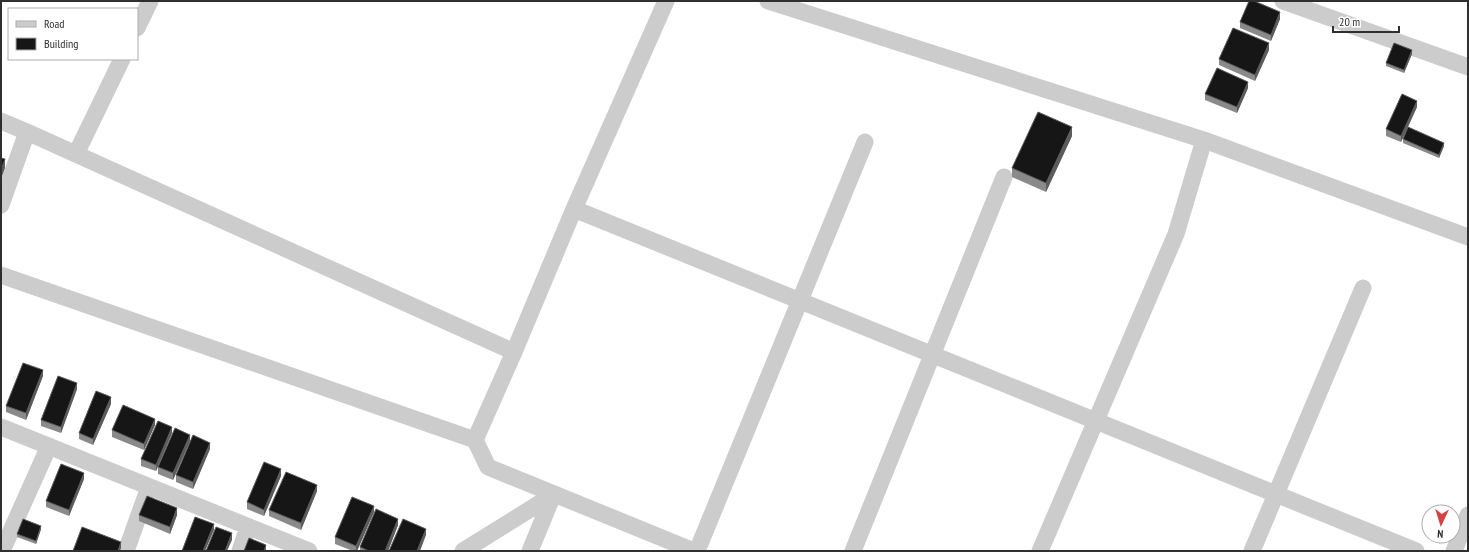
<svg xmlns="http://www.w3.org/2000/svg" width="1469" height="552" viewBox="0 0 1469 552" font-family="'PT Sans Narrow',sans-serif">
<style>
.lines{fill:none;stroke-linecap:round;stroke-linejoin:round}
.minor{stroke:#ccc;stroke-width:17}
.wall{fill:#8a8a8a}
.shaded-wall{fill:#5c5c5c}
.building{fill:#161616;stroke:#5c5c5c}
</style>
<rect width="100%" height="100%" fill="#fff"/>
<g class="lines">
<path class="minor" d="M666,1L574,209L514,352L475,440L488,467L694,551
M768,1L1204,140L1468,237
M1283,1L1468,67
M137,28L150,1
M1,121L27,132
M76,154L122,59
M1,205L27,132L514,352
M574,209L1416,551
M1,275L475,440
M1,427L309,551
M2,551L49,446
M126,551L149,487
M240,551L248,527
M463,551L553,495
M530,551L553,495
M697,551L865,142
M853,551L1004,177
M1040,551L1176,234L1204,140
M1252,551L1363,288
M1454,551L1468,515"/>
</g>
<path class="wall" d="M1280,19L1271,41L1240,28V22Z
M1269,50L1255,81L1219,65V59Z
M1412,54L1404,73L1386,66V63Z
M1248,88L1237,113L1205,100V94Z
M1417,107L1401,142L1386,136V129Z
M1072,136L1046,192L1012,177V168Z
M1403,139L1444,146L1439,158L1403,143Z
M43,376L26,420L6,412V406Z
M77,389L61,433L41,426V420Z
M111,404L93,445L79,439V433Z
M155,425L144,450L112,437V430Z
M172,433L156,471L141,466V459Z
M190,441L173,480L158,474V467Z
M210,449L193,489L176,482V475Z
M281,476L264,516L247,509V502Z
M84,479L69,516L46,507V501Z
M317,491L301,530L269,516V510Z
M374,512L357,551H353L335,544V537Z
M139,515H177L170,534L139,521Z
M398,525L388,551H360V547Z
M41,529L36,544L17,537V534Z"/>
<path class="shaded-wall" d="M1280,12V19L1271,41V35Z
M1269,43V50L1255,81V75Z
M1412,50V54L1404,73V70Z
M1248,82V88L1237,113V107Z
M1417,101V107L1401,142V136Z
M1072,127V136L1046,192V183Z
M1444,143V146L1439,158V155Z
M5,159V168L1,179V170Z
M43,370V376L26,420V413Z
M77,383V389L61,433V427Z
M111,397V404L93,445V439Z
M155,419V425L144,450V444Z
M172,427V433L156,471V465Z
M190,435V441L173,480V473Z
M210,443V449L193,489V482Z
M281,469V476L264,516V510Z
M84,473V479L69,516V510Z
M317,485V491L301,530V523Z
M374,506V512L357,551H356V546Z
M177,508V515L170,534V527Z
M398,519V525L388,551H385Z
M214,524V530L205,551H203Z
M41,526V529L36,544V541Z
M426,529V535L420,551H417Z
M232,533V540L227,551H225Z
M121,542V548L120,551H118Z
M266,545V551H264Z"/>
<path class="building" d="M1249,1H1254L1280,12L1271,35L1240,22Z
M1233,28L1269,43L1255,75L1219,59Z
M1394,43L1412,50L1404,70L1386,63Z
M1217,68L1248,82L1237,107L1205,94Z
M1402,94L1417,101L1401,136L1386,129Z
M1038,112L1072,127L1046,183L1012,168Z
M1408,127L1444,143L1439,155L1403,139Z
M1,158L5,159L1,170Z
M23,363L43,370L26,413L6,406Z
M58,376L77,383L61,427L41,420Z
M96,391L111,397L93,439L79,433Z
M123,405L155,419L144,444L112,430Z
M158,421L172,427L156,465L141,459Z
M175,428L190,435L173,473L158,467Z
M193,435L210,443L193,482L176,475Z
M264,462L281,469L264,510L247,502Z
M61,464L84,473L69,510L46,501Z
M286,472L317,485L301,523L269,510Z
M147,496L177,508L170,527L139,515Z
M352,497L374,506L356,546L335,537Z
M376,509L398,519L385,551H369L360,547Z
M195,517L214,524L203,551H182Z
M23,519L41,526L36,541L17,534Z
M403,519L426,529L417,551H389Z
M82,527L121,542L118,551H73Z
M216,527L232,533L225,551H206Z
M249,538L266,545L264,551H244Z"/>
<rect width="1469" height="552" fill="none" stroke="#2f2f2f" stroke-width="4"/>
<rect x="8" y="8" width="130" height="52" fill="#ffffff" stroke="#acacac"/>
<rect x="16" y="21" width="20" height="6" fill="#cccccc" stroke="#acacac"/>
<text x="44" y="28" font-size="12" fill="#2f2f2f">Road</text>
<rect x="16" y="38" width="20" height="12" fill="#161616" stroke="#acacac"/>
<text x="44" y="48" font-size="12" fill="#2f2f2f">Building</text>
<g transform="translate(1441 524) rotate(184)"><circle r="19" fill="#ffffff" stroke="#acacac"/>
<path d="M0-3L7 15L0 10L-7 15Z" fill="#d64141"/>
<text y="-6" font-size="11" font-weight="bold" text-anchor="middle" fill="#2f2f2f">N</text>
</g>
<path d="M1333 26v6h66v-6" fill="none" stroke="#2f2f2f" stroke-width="2"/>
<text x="1339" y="26" font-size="12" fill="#2f2f2f" stroke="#ffffff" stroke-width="3" paint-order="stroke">20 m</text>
</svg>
